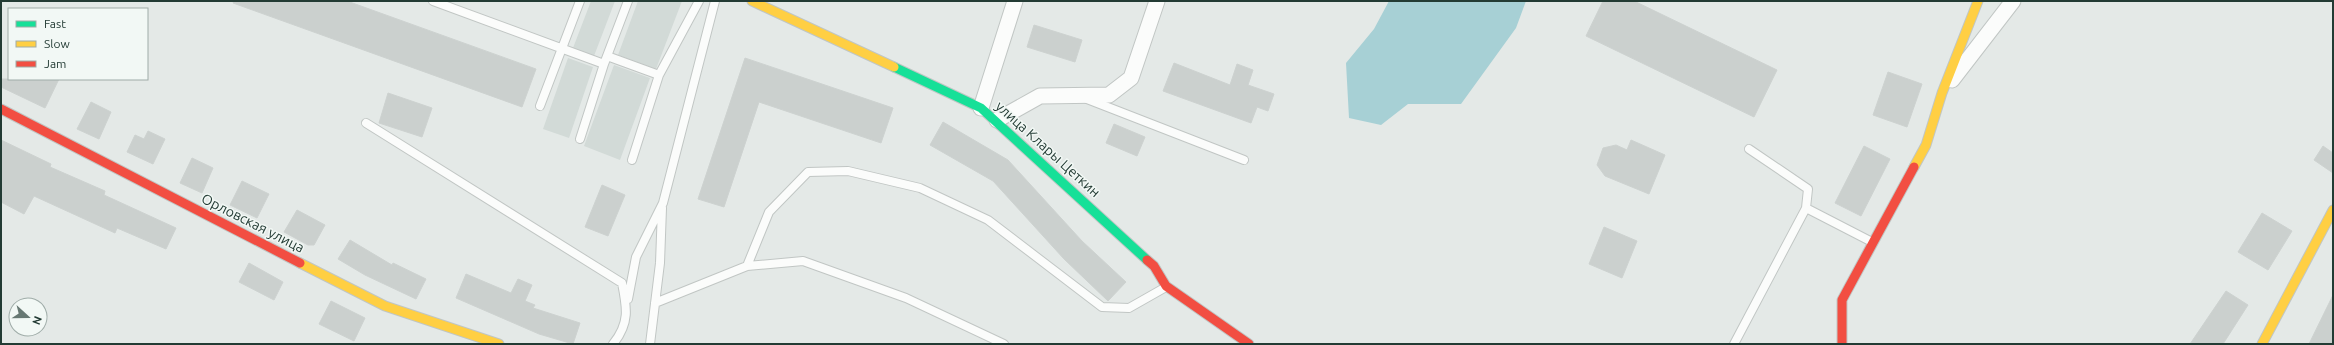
<svg xmlns="http://www.w3.org/2000/svg" width="2334" height="345" viewBox="0 0 2334 345" font-family="Ubuntu,sans-serif">
<style>
.built{fill:#d2dad7}
.water{fill:#a7d0d5}
.building{fill:#cbd0ce;stroke:#cdd2d0}
.lines{fill:none;stroke-linecap:round;stroke-linejoin:round}
.lane-casing{stroke:#c1c6c4;stroke-width:10}
.street-casing{stroke:#c1c6c4;stroke-width:17}
.fast-casing{stroke:#c0c6c4;stroke-width:11}
.slow-casing{stroke:#c0c6c4;stroke-width:11}
.jam-casing{stroke:#c0c6c4;stroke-width:11}
.lane{stroke:#fbfcfb;stroke-width:8}
.street{stroke:#fbfcfb;stroke-width:15}
.fast{stroke:#16e098;stroke-width:9}
.slow{stroke:#ffcf43;stroke-width:9}
.jam{stroke:#f24e42;stroke-width:9}
.labels{text-anchor:middle;stroke-width:3;stroke-linejoin:round;paint-order:stroke}
.street-label{font-size:14px;fill:#233b34;stroke:#f2f8f5}
</style>
<rect width="100%" height="100%" fill="#e4e9e7"/>
<path class="built" d="M591,1H615L594,56L573,48Z
M638,1H682L656,69L618,55Z
M568,58L593,67L569,138L543,129Z
M614,65L650,78L620,160L584,146Z"/>
<path class="water" d="M1389,1H1526L1516,28L1461,104H1408L1381,125L1349,118L1346,63L1374,29Z"/>
<path class="building" d="M234,1H347L536,69L522,107L233,3Z
M1603,1H1634L1777,70L1754,117L1586,36Z
M1034,25L1082,40L1075,62L1027,47Z
M745,58L893,108L881,143L759,102L724,207L698,199Z
M1174,63L1230,85L1237,64L1253,70L1248,85L1274,94L1268,111L1257,107L1251,123L1163,91Z
M1888,72L1922,84L1907,127L1873,115Z
M1,79H59L45,108L1,87Z
M388,93L432,108L422,137L379,123Z
M91,102L111,112L99,139L77,129Z
M943,122L1008,160L1082,241L1126,282L1108,301L1064,259L993,181L930,145Z
M1114,124L1145,137L1137,156L1106,143Z
M148,131L165,139L153,164L127,152L135,135L144,139Z
M1,140L51,164L50,167L105,191L104,195L176,228L166,249L117,228L115,233L34,196L24,214L1,202Z
M1631,140L1665,155L1649,194L1605,176L1597,165L1603,148L1616,145L1627,150Z
M1864,146L1890,159L1861,216L1835,203Z
M2323,146L2333,153V173L2314,160Z
M192,158L213,168L202,193L180,183Z
M242,181L269,194L257,218L230,205Z
M602,185L625,195L608,236L585,227Z
M297,210L325,225L314,245H308L284,232Z
M2262,213L2292,231L2268,270L2238,252Z
M1604,227L1637,241L1622,278L1589,264Z
M350,240L392,265L393,263L426,279L416,299L365,275L338,259Z
M249,263L283,282L274,300L239,282Z
M466,274L511,293L518,279L532,285L525,301L535,305L533,308L580,323L573,344L539,334L456,298Z
M2226,291L2248,305L2223,344H2190Z
M2333,295V344H2309Z
M331,301L365,318L354,341L319,324Z"/>
<g class="lines">
<g class="lane-casing">
<path id="lane" d="M433,1L604,64
M607,56L659,75
M1087,99L1244,160
M540,106L580,1
M366,123L622,283C627,308 630,323 613,344
M580,139L604,64L628,1
M1749,149L1808,189L1806,208L1872,242
M632,160L659,75L699,1
M747,266L769,212L808,172L848,171L920,188L988,220L1102,307L1129,308L1166,287
M628,299L636,257L663,203L715,1
M655,303L747,266L803,261L906,298L1004,344
M650,344L660,263L662,208
M1734,344L1806,208"/>
</g>
<g class="street-casing">
<path id="street" d="M1952,80L2013,1
M981,108L1015,1
M997,120L1040,96L1109,95L1131,78L1157,1"/>
</g>
<g class="fast-casing">
<path id="fast" d="M894,67L981,108L1147,260"/>
</g>
<g class="slow-casing">
<path id="slow" d="M752,1L894,67
M1914,167L1926,145L1942,93L1978,1
M300,263L385,306L499,344
M2262,344L2333,210"/>
</g>
<g class="jam-casing">
<path id="jam" d="M1,109L300,263
M1147,260L1154,266L1166,286L1249,344
M1842,344V300L1914,167"/>
</g>
<use href="#lane" class="lane"/>
<use href="#street" class="street"/>
<use href="#fast" class="fast"/>
<use href="#slow" class="slow"/>
<use href="#jam" class="jam"/>
</g>
<g class="labels">
<g class="street-label">
<text transform="translate(1048 149) rotate(42)" y="5">улица Клары Цеткин</text>
<text transform="translate(253 223) rotate(27)" y="5">Орловская улица</text>
</g>
</g>
<rect width="2334" height="345" fill="none" stroke="#233b34" stroke-width="4"/>
<rect x="8" y="8" width="140" height="72" fill="#f2f8f5" stroke="#9faca8"/>
<rect x="16" y="21" width="20" height="6" fill="#16e098" stroke="#9faca8"/>
<text x="44" y="28" font-size="12" fill="#233b34">Fast</text>
<rect x="16" y="41" width="20" height="6" fill="#ffcf43" stroke="#9faca8"/>
<text x="44" y="48" font-size="12" fill="#233b34">Slow</text>
<rect x="16" y="61" width="20" height="6" fill="#f24e42" stroke="#9faca8"/>
<text x="44" y="68" font-size="12" fill="#233b34">Jam</text>
<g transform="translate(28 317) rotate(111)"><circle r="19" fill="#f2f8f5" stroke="#9faca8"/>
<path d="M0-3L7 15L0 10L-7 15Z" fill="#677873"/>
<text y="-6" font-size="11" font-weight="bold" text-anchor="middle" fill="#233b34">N</text>
</g>
</svg>
